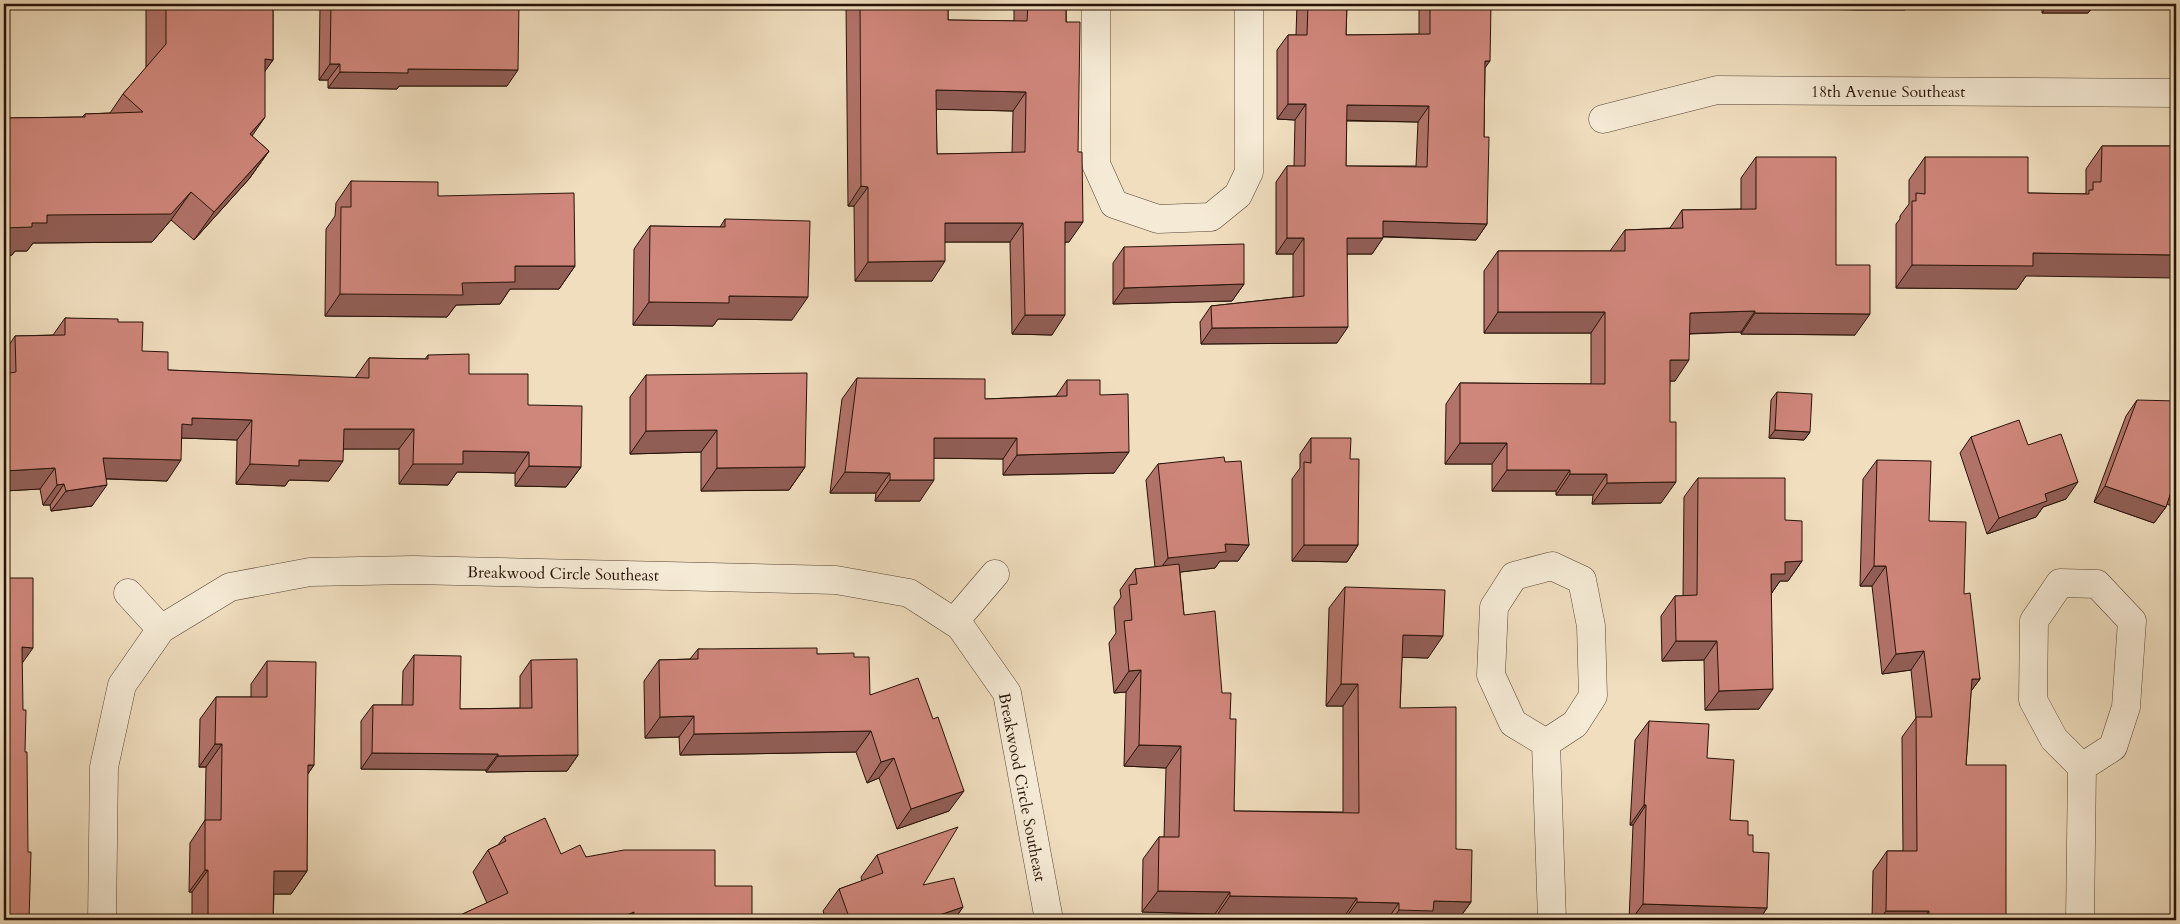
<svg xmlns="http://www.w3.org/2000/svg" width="2180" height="924" viewBox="0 0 2180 924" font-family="Cardo,serif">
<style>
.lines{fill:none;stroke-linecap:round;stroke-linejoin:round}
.minor-casing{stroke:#584535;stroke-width:29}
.minor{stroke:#f5ead5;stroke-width:28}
.wall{fill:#b2736a;stroke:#261207;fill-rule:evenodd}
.shaded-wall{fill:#915e56;stroke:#261207}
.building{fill:#cf867b;stroke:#261207;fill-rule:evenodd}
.labels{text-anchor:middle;stroke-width:4.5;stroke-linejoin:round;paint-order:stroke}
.street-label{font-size:16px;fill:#261207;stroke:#f5ead5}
</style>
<rect width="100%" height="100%" fill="#f0debf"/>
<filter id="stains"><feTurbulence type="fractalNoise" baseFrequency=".004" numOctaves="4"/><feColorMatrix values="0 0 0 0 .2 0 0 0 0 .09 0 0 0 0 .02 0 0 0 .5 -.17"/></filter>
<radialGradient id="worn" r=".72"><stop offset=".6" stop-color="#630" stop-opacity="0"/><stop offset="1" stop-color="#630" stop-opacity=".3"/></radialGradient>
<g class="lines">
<g class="minor-casing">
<path id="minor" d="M1096,4V164L1114,204L1158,219L1211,217L1238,195L1249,172V4
M1603,119L1717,90L2176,93
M1552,566L1582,580L1591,626L1593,696L1575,724L1546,743L1513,723L1491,675L1494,607L1514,576Z
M128,593L161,629
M954,622L995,574
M1546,743L1552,920
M102,920L104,767L122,685L161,629L230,587L310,572L413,570L836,580L909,593L960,626L1007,693L1049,920
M2080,920L2082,767L2054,739L2033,700L2034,621L2060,583L2097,584L2132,621L2126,707L2113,747L2082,767"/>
</g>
<use href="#minor" class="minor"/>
</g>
<path class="wall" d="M146,4H273V60L265,70L252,136L269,151L249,179L194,240L171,220L152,242L33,243L27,251H15L12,255L4,256V118L82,117L85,114L110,113L123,94L146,68Z
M322,4H519L507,86H399L397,89L328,88V80H319L320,6Z
M846,4H948V20L1014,21V4H1066L1069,242H1065L1052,335L1012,334L1010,242H945L932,281H855L854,206H848ZM936,109L1013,111L1012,153L937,154Z
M1297,4H1347L1346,35L1419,34V4H1491L1485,67L1484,137L1487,224L1476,240L1383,237L1372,254H1347L1337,343L1201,344L1200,322L1211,306L1293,297V254H1276V182L1287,166H1294L1295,120L1277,119V50L1288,35H1296ZM1346,121L1418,122L1416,166H1346Z
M2042,4H2158L2155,8H2092L2088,13H2042Z
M2102,146H2176L2026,276L2017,289L1896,288V224L1900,219V216L1909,204V180L1925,157L2028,193L2084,194L2086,193V169Z
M1756,157L1836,265L1855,335L1741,334V332L1690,334L1675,381H1670L1661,503L1592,504L1593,495H1556V491H1492V464H1445L1446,404L1460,383L1591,384V333H1484V271L1498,251H1610L1625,230L1670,228L1682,210L1741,209V178Z
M351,181L438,196L575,266L559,289H510L500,304L456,305L447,317L325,316L326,229L335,216L336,203Z
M725,219L792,320L718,319L713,326L633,325L634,249L650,226L720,227Z
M1124,247L1244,284L1232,301L1113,304V263Z
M65,318L118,322L142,351L168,370L355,378L369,358L425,359L428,355L469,374L528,405L581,467L566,487L515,486V473L457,472L448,485L399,484V449H344L329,481L289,480L285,486L236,484L237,440L182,438L167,481L106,479L92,506L51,511L50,505H43L40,489L4,491V353L15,336L53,335Z
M646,375L805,467L789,490L701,491V452L630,454V397Z
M857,378L985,399L1056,396L1067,380L1100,395L1114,473L1003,475V459L934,458L920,501H875L876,493H830L842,399Z
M1777,392L1810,432L1804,440L1769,438L1771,400Z
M2137,400L2167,504L2166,507L2154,523L2094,502L2126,416Z
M1971,437L2028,445L2066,499L2043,507L2036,517L1987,534L1960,453Z
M1311,438L1350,459L1358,545L1347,562L1292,561V479L1300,468V454Z
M1877,460L1929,521L1964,594L1980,679L1971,691L1966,765L2006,920H1872L1873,871L1887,851H1903L1902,737L1916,718L1911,670L1882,674L1872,586H1860L1863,479Z
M1225,462L1249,545L1238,561H1220L1215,568L1180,572L1184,615L1222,693L1230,719L1234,811L1343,812V706H1326L1329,608L1345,587L1428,658L1402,657L1400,708L1456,849L1471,902L1458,920H1342L1215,918V914L1142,912L1143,859L1159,837H1164L1166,768L1124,766L1126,692L1114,693L1109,643L1116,633L1114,607L1121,597L1120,590L1135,569L1155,567L1146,480L1158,464Z
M1698,478L1785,520L1802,561L1788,581H1780L1771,594L1759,709L1705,710L1704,660L1662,661L1661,616L1675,596H1683L1684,497Z
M698,649L817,654L854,657L870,695L949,811L897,829L879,778L867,783L856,752L680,755L679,737L645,738L644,681L659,660L690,659Z
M414,655L460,709L520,708V676L531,660L578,755L567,771L486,772V770L361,769V721L373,705H402L403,671Z
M267,661L314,765L307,775V871L291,894H274L273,920H192V892H189L190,843L205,820L206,767H199L200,719L216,697H251V684Z
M1649,721L1707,758L1730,820L1748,835L1753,852L1767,908L1759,920H1629L1633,825H1630L1635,740Z
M504,837L561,854L586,857L715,886L752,920H452L454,918L487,903L473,872L488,850L498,845Z
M877,855L923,885L963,907L954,920H826L823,911L839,889L862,881L861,877Z
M2176,878V920H2171L2172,884Z"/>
<path class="shaded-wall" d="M1664,4H1712L1709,7L1662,6Z
M1793,4H1910L1905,10H1857L1790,8Z
M2048,4H2158L2155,8H2092L2088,13H2042Z
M265,59L273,60L253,88Z
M1485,61H1490L1479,76Z
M330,64H340L328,80H319Z
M408,69L518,70L507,86H399L397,89L328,88L340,72Z
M936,90L1026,92L1013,111L923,109Z
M1288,104H1306L1295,120L1277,119Z
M1347,105L1429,106L1418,122L1336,120Z
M265,117L246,145L250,134Z
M269,151L249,179L194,240L214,212Z
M861,186L868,187L854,206H848Z
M191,192L171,220L152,242L33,243L27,251H15L12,255L4,256V228L32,223L47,215Z
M1383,221L1487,224L1476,240L1372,236Z
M1065,222H1083L1069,242H1051Z
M945,223H1023L1010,242H931Z
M1287,238H1304L1293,254H1276Z
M1347,238H1383L1372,254H1336Z
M2033,253L2176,255V278L2026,276L2017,289L1896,288L1912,265Z
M945,261L932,281H855L868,262Z
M515,266H575L559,289H510L500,304L456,305L447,317L325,316L340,294L462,283Z
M1244,284L1232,301L1113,304L1124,288Z
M729,296L808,297L792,320L718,319L713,326L633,325L649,302Z
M1755,311L1741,332L1676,334L1690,313Z
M1498,312H1605L1591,333H1484Z
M1755,313L1870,314L1855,335L1741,334Z
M1025,315H1065L1052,335L1012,334Z
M1348,327L1337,343L1201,344L1212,328Z
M1670,360H1689L1675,381H1655Z
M192,418L252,420L237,440L182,438L177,445L182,424Z
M344,429H414L399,449H330Z
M717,430L701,452L630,454L646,431Z
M1775,430L1810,432L1804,440L1769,438Z
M934,438H1017L1003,459L920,458Z
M1460,443H1507L1492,464H1445Z
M463,451L529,452L515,473L457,472L448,485L399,484L413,464Z
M1129,452L1114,473L1003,475L1017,455Z
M103,458L181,460L167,481L89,478Z
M299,460L343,461L329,481L289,480L285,486L236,484L250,464Z
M529,466L581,467L566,487L515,486Z
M805,467L789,490L701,491L717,468Z
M55,468L40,489L4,491V471Z
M1507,470H1570L1556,491H1492Z
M845,472L890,473L876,493H830Z
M1570,474H1607L1593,495H1556Z
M890,480H934L920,501H875Z
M1676,482L1661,503L1592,504L1607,483Z
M2078,482L2066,499L2043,507L2036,517L1987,534L1999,518L2045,494Z
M64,484L50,505H43L57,485Z
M107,485L92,506L51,511L66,491Z
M2105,486L2166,507L2154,523L2094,502Z
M2173,486L2176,488V508L2162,502Z
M1225,544L1249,545L1238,561H1220L1215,568L1156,575L1168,558Z
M1304,545H1358L1347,562L1292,561Z
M1802,561L1788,581H1780L1771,594V574L1785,562Z
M1874,566H1886L1872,586H1860Z
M1403,635L1443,636L1428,658L1387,657Z
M1676,641H1717L1704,660L1662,661Z
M22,647L33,648L18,669Z
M1924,651L1911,670L1882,674L1896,654Z
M1141,670L1126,692L1114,693L1129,671Z
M1972,679H1980L1966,698Z
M1341,684H1358L1343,706H1326Z
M1773,689L1759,709L1705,710L1719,691Z
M694,716L679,737L645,738L660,717Z
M871,731L856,752L680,755L694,734Z
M215,744H222L206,767H199Z
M1139,745L1181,746L1166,768L1124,766Z
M372,753L498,754L486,770L361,769Z
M578,755L567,771L486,772L498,756Z
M894,758L879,778L867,783L881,762Z
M308,765H314L298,788Z
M964,791L949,811L897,829L911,809Z
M1644,805H1646L1633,825H1630Z
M205,870H208L192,892H189Z
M274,871H307L291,894H258Z
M1158,891L1230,892L1215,914L1142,912Z
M1230,896L1357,898L1342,920L1215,918Z
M1434,901L1471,902L1458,920H1392L1399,910Z
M1357,902L1399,903L1387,920H1344Z
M1643,904L1767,908L1759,920H1631Z
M963,907L954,920H925Z
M1886,911H1929L1922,920H1879Z
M634,912L628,920H615Z"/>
<path class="building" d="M166,4H273V60L265,59V117L250,134L269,151L214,212L191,192L171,214L47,215V223H32V227L4,228V118L85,117V114L143,112L123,94L166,44Z
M331,4H519L518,70L408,69V73L340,72V64H330Z
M860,4H948V20L1027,21L1028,4H1066V22H1080L1078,152H1082L1083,222H1065V315H1025L1023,223H945V261L868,262V187L861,186ZM936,90L1026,92L1025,152L937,154Z
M1308,4H1347L1346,35L1430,34V4H1491L1490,61H1485L1484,137H1489L1487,224L1383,221V238H1347L1348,327L1212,328L1211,306L1304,296V238H1287V166H1305L1306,104H1288V35H1307ZM1347,105L1429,106L1427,167L1346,166Z
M2102,146H2176V255L2033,253V266L1912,265V201H1916V193L1925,194V157H2028V193L2089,194V190H2093V182H2101Z
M1756,157H1836V265H1870V314L1755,313V311L1690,313L1689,360H1670V422H1676V482L1607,483V474H1570V470H1507V443H1460V383L1605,384V312H1498V251H1625V230L1683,228L1682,210L1756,209Z
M351,181L438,182V196L574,193L575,266H515V282L462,283L463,295L340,294L341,207H351Z
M725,219L810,221L808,297L729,296V303L649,302L650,226L725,227Z
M1244,244V284L1124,288V247Z
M65,318L118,319V322H143L142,351L168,352V370L369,378V358L428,359V355L469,354V374H528V405L582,406L581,467L529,466V452L463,451V464H413L414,429H344L343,461L299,460V466L250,464L252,420L192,418V425L182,424L181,460L103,458L107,485L66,491L64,484L57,485L55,468L4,471V374L16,372L15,336L65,335Z
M807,373L805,467L717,468V430L646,431V375Z
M857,378L985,379V399L1067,396V380H1100V395L1128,394L1129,452L1017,455V438H934V480H890V473L845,472Z
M1777,392L1812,394L1810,432L1775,430Z
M2137,400L2176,401V488L2173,486L2166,507L2105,486Z
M2019,420L2028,445L2061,434L2078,482L2045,494L2047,501L1999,518L1971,437Z
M1311,438H1351L1350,459H1359L1358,545H1304V462L1311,463Z
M1224,457L1225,462L1241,461L1249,545L1225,544L1226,552L1168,558L1158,464Z
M1877,460L1931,461L1929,521L1966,522L1964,594L1970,593L1980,679H1972L1966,765H2006V920H1929V911H1886L1887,851H1917L1916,717H1932L1924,651L1896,654L1886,566H1874Z
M1698,478H1785V520L1802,521V561L1785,562V574H1771L1773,689L1719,691L1717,641H1676L1675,596L1697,595Z
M1179,564L1184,615L1215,611L1222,693H1231L1230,719H1236L1234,811L1359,813L1358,684H1341L1345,587L1445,590L1443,636L1403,635L1400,708L1456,707V849L1472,850L1471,902L1434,901L1433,911L1399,910V903L1357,902V898L1230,896V892L1158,891L1159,837H1179L1181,746L1139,745L1141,670L1129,671L1124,621L1132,620L1129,585L1137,584L1135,569Z
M4,578H33V648L22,647L23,710H26L25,752H27L28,852H31L29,920H4Z
M817,648V654L854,653V657H869L870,695L918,678L933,719L938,717L964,791L911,809L894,758L881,762L871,731L694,734V716L660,717L659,660L698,659V649Z
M414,655L461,656L460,709L532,708L531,660L577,659L578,755L498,756V754L372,753L373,705H413Z
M267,661L316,662L314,765H308L307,871H274L273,920H208V870H205V820H221L222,744H215L216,697H267Z
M1649,721L1709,724L1707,758L1734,760L1730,820L1748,821V835H1753V852L1769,853L1767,908L1643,904L1646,805H1644Z
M545,818L561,854L580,845L586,857L624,850H715V886H752V920H633L634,912L615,920H455L454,918L508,893L488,850L506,841L504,837Z
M958,827L923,885L954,878L963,907L925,920H850L839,889L883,873L877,855Z"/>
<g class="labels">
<g class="street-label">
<text x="1888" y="97">18th Avenue Southeast</text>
<text transform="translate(563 573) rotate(1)" y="6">Breakwood Circle Southeast</text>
<text transform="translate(1023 787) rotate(79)" y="6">Breakwood Circle Southeast</text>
</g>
</g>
<rect width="2180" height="924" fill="none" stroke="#f0debf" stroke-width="20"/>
<rect x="5" y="5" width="2170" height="914" fill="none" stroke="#261207" stroke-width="2.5"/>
<rect x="10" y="10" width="2160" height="904" fill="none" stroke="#261207"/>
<rect width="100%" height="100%" filter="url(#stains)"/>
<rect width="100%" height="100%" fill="url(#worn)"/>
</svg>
